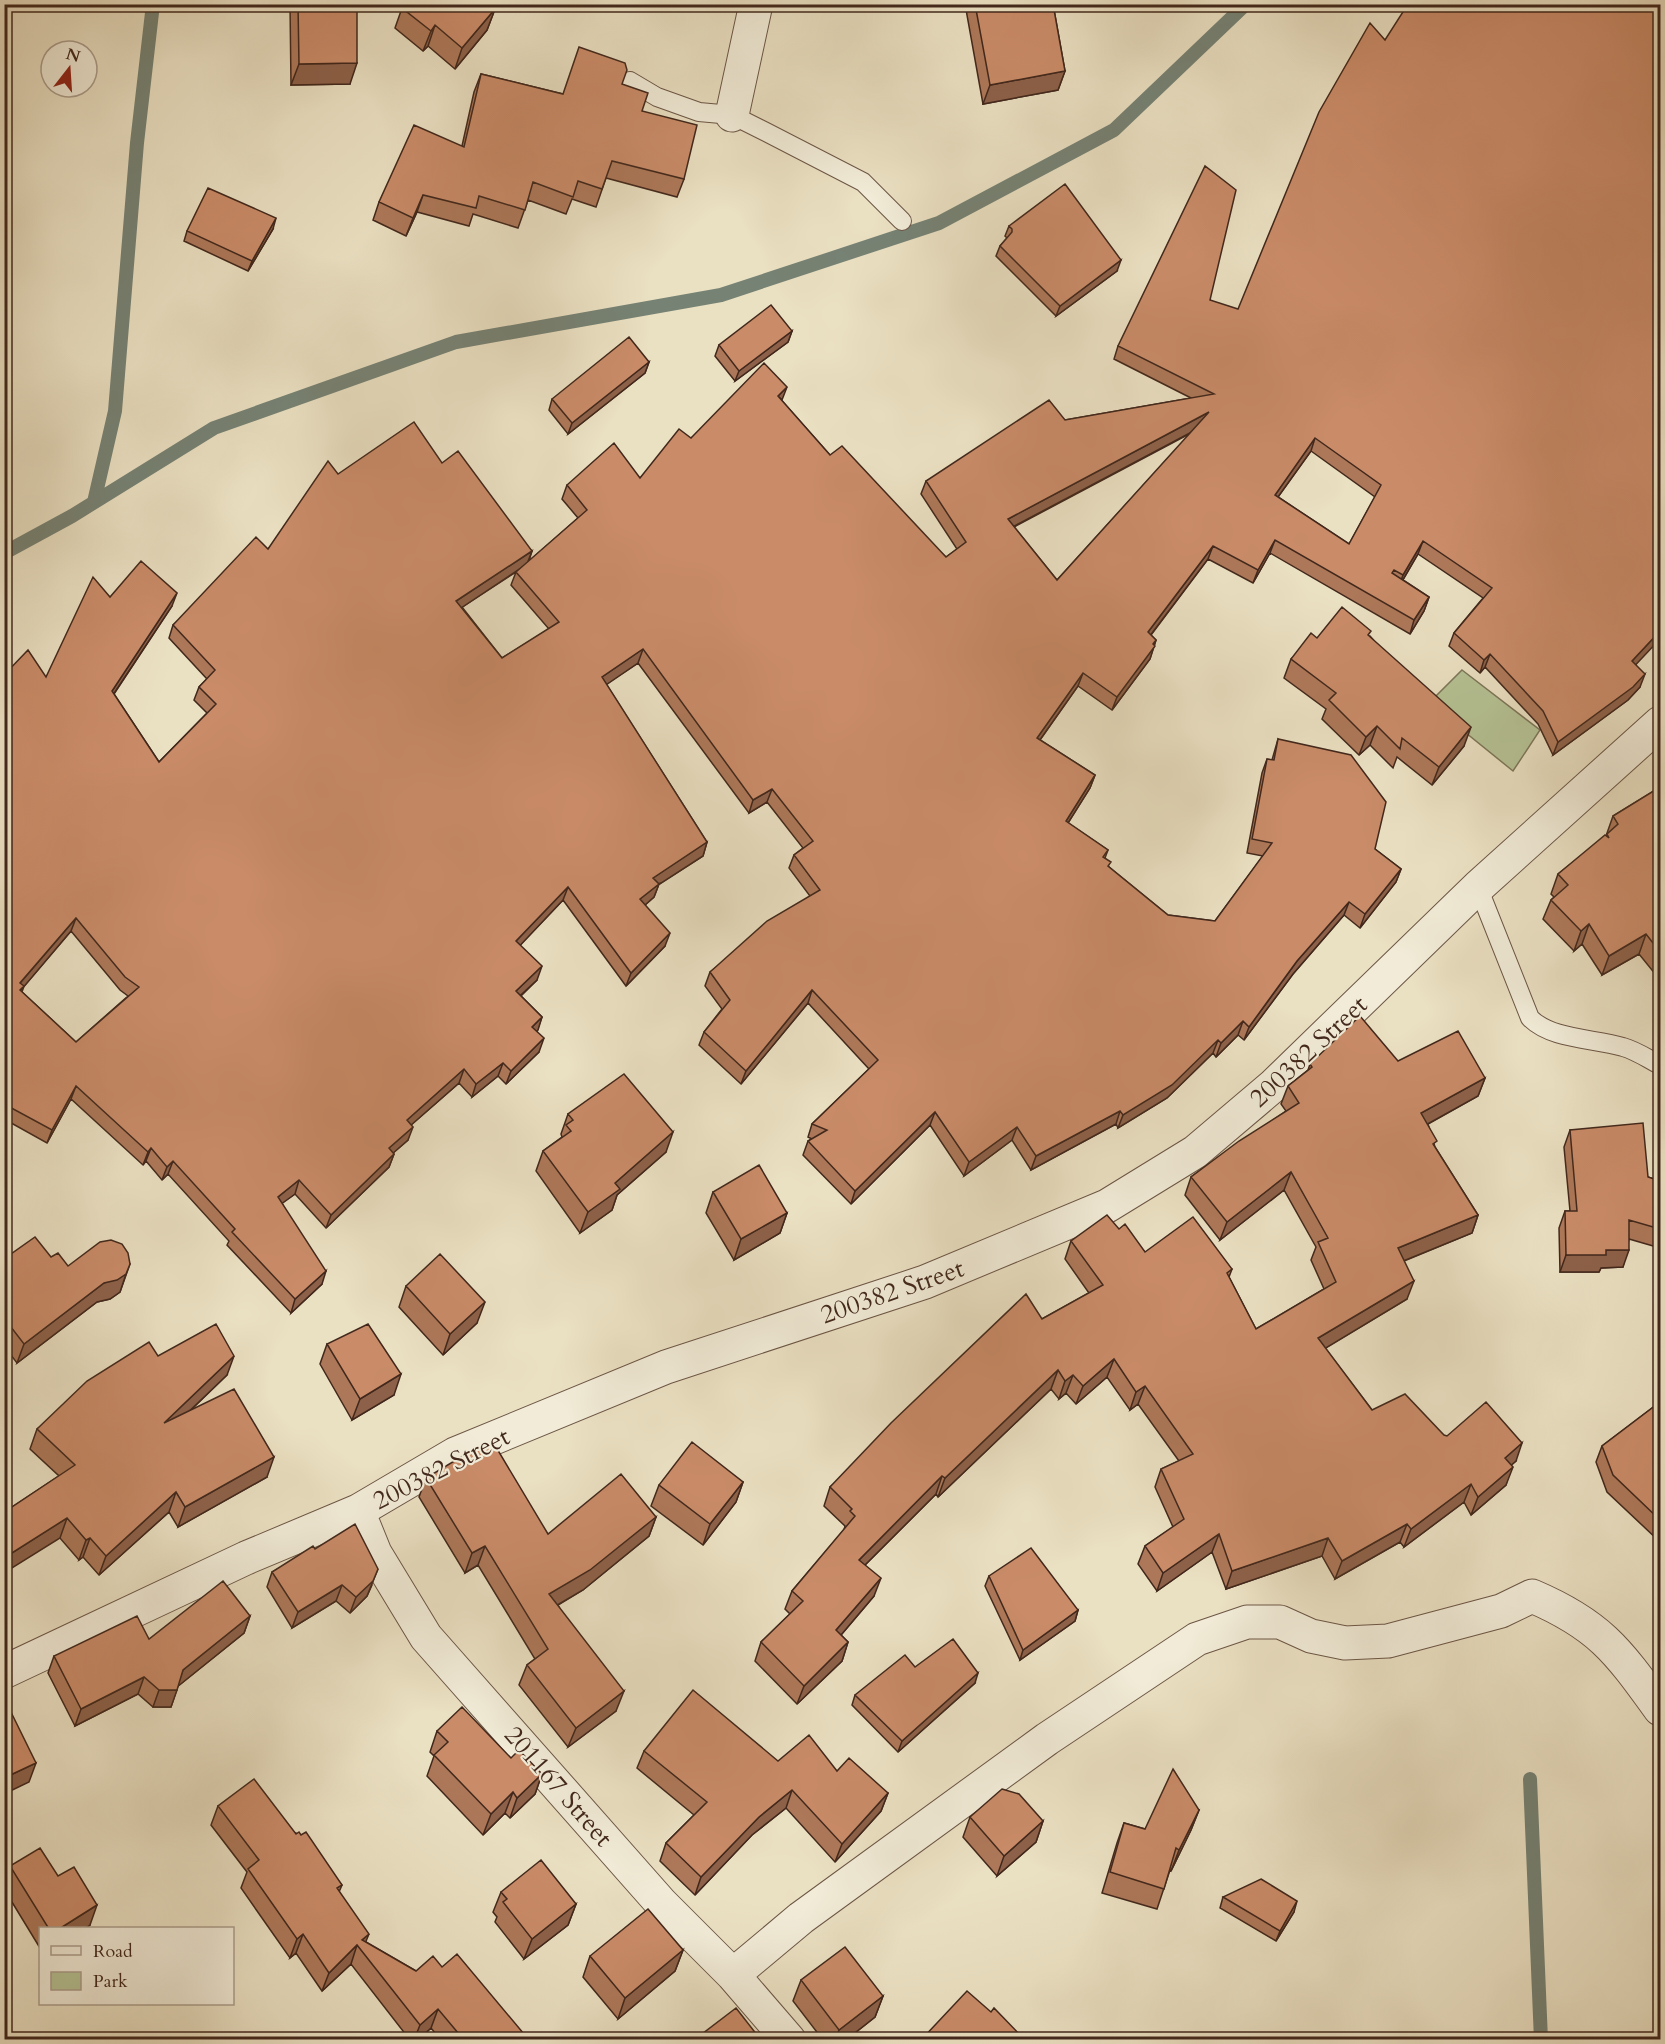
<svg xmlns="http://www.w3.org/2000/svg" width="1665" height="2044" viewBox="0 0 1665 2044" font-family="Cardo,serif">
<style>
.green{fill:#b5c294;stroke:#7c7558;stroke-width:1.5}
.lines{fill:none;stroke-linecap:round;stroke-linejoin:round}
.stream{stroke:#768274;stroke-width:14}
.lane-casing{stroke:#6c5646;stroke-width:20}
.street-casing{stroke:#6c5646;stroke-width:35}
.lane{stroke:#f1ebd7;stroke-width:18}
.street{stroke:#f1ebd7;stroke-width:33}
.wall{fill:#ad7859;stroke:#42281c;stroke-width:1.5;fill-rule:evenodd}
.shaded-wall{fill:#8d6149;stroke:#42281c;stroke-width:1.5}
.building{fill:#c98b68;stroke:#42281c;stroke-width:1.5;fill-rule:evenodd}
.labels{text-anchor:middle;stroke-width:4.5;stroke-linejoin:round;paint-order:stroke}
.street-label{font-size:26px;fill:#42281c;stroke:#f1ebd7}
</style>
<rect width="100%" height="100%" fill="#eae0c2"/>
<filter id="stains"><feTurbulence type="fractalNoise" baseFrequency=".00333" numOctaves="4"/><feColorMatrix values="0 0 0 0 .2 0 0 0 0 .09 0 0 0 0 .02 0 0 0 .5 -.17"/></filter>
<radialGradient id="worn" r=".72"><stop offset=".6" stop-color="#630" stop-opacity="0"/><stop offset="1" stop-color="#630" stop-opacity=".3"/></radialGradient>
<path class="green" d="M1462,670L1540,730L1513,771L1429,703Z"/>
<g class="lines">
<path class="stream" d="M94,502L115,411L137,143L153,4
M4,553L72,516L214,428L456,342L721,295L939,223L1114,130L1246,4
M1530,1779L1541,2040"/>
<g class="lane-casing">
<path id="lane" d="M630,81L657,97L699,112L732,115L766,132L863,182L902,221
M1478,887L1530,1018C1552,1040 1594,1038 1623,1047C1637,1051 1648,1059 1660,1065"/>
</g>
<g class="street-casing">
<path id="street" d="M732,115L756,4
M358,1511L375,1553L426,1637L661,1903L733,1975L789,2040
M4,1672L246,1558L358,1511L455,1454L666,1367L925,1282L1107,1206L1195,1152L1274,1085L1478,887L1660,723
M733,1975L801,1918L1047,1739L1197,1639L1247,1622H1280L1311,1636L1345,1643L1388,1641L1501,1611L1532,1596C1600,1625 1618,1651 1660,1709"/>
</g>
<use href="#lane" class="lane"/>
<use href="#street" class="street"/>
</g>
<path class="wall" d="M290,4H357L350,84L291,85Z
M965,4H1053L1065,71L1058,90L983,104Z
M402,8L495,9L487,30L455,69L428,46L423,51L395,28Z
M481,74L563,94L622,84L642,111L684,179L677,197L606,178L596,207L572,199L566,214L528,200L518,228L473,214L469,226L417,212L406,236L373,220L379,202L462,146L474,92Z
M1009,226L1117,271L1056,316L996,256L1000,246L1007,238L1005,236Z
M273,229L248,271L184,241L187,231Z
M1210,300L1636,665L1640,687L1628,700L1553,755L1538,724L1485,667L1480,673L1449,646L1454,633L1483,598L1418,554L1403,580L1429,597L1424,611L1410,634L1270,553L1253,583L1208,559L1151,635L1156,640L1150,659L1112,710L1078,686L1040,740L1095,775L1090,788L1068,823L1108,850L1105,858L1109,867L1168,915L1215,921L1263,856L1247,853L1262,773L1267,759L1272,760L1278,739L1375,849L1401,869L1396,882L1360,928L1344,915L1293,974L1244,1040L1238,1035L1216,1057L1213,1053L1167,1098L1118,1128L1116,1124L1031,1170L1012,1140L964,1176L930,1125L851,1204L803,1155L808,1141L812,1139L808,1137L812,1124L869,1069L808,1003L741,1084L699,1045L704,1032L722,1009L705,986L710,972L810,896L789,868L794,855L803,848L767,802L749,813L638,663L606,684L707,842L703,856L659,884L654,897L645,905L665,946L626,986L563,900L520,945L537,980L521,996L542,1017L537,1031L539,1052L506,1084L498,1076L472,1097L459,1083L411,1125L408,1140L393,1153L394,1154L389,1167L326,1228L295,1194L282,1203L322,1284L291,1313L227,1245L229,1241L168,1174L162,1180L146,1161L143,1165L71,1099L47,1143L4,1119V675L46,677L110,597L172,606L114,694L159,762L207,713L194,700L199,687L207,679L169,638L173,625L268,549L338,474L442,463L532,551L529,561L578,518L562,499L567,485L640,478L691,438L782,401L830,455L946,557L957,549L921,494L926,481L1065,420L1191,398L1114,359L1118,346ZM1191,433L1057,580L1014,527ZM1311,451L1375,497L1349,544L1278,497ZM516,572L511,585L549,629L502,658L462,607ZM71,931L120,990L128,996L76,1042L22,992L24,986Z
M792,331L788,342L735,381L715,356L719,345Z
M649,362L645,373L568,434L549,410L552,399Z
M1370,636L1464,746L1432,785L1397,757L1393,768L1370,745L1359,755L1322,719L1326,709L1284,678L1291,659L1317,638Z
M1660,787V980L1639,954L1602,975L1582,944L1574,951L1543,919L1551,900L1554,897L1551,894L1558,874L1606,836L1613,816Z
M1398,1061L1485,1078L1478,1096L1428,1124L1435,1147L1478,1215L1472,1233L1404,1261L1407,1299L1325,1348L1372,1410L1516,1461L1511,1465L1506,1485L1471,1515L1464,1502L1404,1547L1400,1542L1335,1579L1322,1556L1226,1589L1212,1552L1157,1591L1138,1564L1145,1546L1173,1527L1155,1487L1161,1469L1179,1461L1138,1404L1130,1410L1107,1377L1076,1404L1066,1393L1059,1399L1051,1389L938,1497L936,1494L865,1565L874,1596L841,1635L848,1642L842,1661L797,1704L755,1661L761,1642L790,1614L785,1609L792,1591L844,1530L845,1526L824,1506L830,1487L1042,1319L1089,1293L1065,1259L1071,1241L1119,1229L1145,1252L1232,1269L1229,1277L1256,1329L1324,1289L1311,1260L1316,1247L1284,1190L1220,1240L1185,1195L1191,1177L1286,1111L1281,1104L1288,1086L1308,1070L1310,1064Z
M568,1114L666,1152L617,1195L612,1210L580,1233L536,1171L543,1151L562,1137L561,1134Z
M1570,1130L1648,1177L1660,1181V1248L1629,1239L1623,1267L1601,1268L1599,1272H1560L1559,1228L1565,1211H1570L1564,1147Z
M713,1192L787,1213L780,1233L734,1260L706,1213Z
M4,1259L68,1266L130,1264L120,1292L110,1299L97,1302L17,1363L4,1346Z
M406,1286L477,1323L443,1355L399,1307Z
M327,1344L394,1395L352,1420L320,1364Z
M158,1356L227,1375L191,1410L267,1477L178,1527L169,1512L99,1575L83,1557L79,1560L60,1538L6,1511L59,1476L30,1449L37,1429Z
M1660,1402V1542L1607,1492L1596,1462L1602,1446Z
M426,1478L548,1534L656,1517L649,1536L583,1590L558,1605L616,1711L568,1747L519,1685L527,1665L535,1659L478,1565L465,1573L419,1497Z
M743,1482L736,1502L703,1545L651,1506L659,1485Z
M315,1549L372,1585L367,1596L350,1613L336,1601L292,1628L267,1587L272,1572Z
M989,1576L1078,1610L1075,1621L1020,1660L985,1586Z
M250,1616L244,1633L178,1686L171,1707H153L138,1694L75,1726L48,1673L54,1656L149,1639Z
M915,1667L975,1683L898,1752L852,1705L855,1695Z
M437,1731L511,1758L542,1774L535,1794L510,1818L505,1813L483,1835L427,1776L434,1756L430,1752Z
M644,1751L778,1761L837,1771L888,1793L881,1811L835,1862L786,1808L752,1835L695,1895L660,1861L666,1843L694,1815L637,1768Z
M218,1806L301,1835L342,1885L339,1892L366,1942L416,1971L442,1967L529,2040H441L431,2028L418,2040H410L351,1964L322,1991L296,1953L290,1958L241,1888L247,1872L211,1825Z
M1199,1810L1191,1830L1171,1871L1170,1870L1157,1909L1102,1893L1117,1843L1124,1823L1145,1829Z
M970,1817L1043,1821L1036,1842L997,1876L963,1837Z
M10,1866L90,1925L85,1929H40V1948L4,1889V1882Z
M501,1892L576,1904L568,1925L524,1959L495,1922L497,1917L493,1912Z
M1223,1897L1294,1912L1276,1941L1220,1908Z
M683,1950L675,1971L618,2019L583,1977L590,1956Z
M801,1980L883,1996L875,2017L846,2040H823L793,2001Z"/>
<path class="shaded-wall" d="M495,9L487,30L455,69L462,48Z
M435,25L428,46L423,51L431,31Z
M357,63L350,84L291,85L299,64Z
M1065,71L1058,90L983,104L990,85Z
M423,195L417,212L406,236L413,218Z
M276,218L273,229L248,271L252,261Z
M1121,260L1117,271L1056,316L1060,306Z
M792,331L788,342L735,381L739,371Z
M649,362L645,373L568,434L572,423Z
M787,387L782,400L778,396Z
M1209,412L1205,425L1003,532L1008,519Z
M1315,438L1311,451L1270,508L1275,495Z
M1275,540L1270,553L1253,583L1258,570Z
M1423,541L1418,554L1398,588L1403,575Z
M1213,546L1208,559L1143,645L1148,632Z
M532,551L527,564L452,614L456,601Z
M177,593L172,606L107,704L112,691Z
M1429,597L1424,611L1410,634L1414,620Z
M1660,631V639L1627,674L1632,661Z
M1156,640L1150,659L1112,710L1117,697L1153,644Z
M643,649L638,663L597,691L602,677Z
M1490,654L1485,667L1480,673L1484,660Z
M1083,673L1078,686L1032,751L1037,738Z
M1645,674L1640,687L1628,700L1553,755L1558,742Z
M1377,726L1370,745L1359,755L1366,737Z
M1471,727L1464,746L1432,785L1439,767Z
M1095,775L1090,788L1061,834L1066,821Z
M772,789L767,802L749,813L753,800Z
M707,842L703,856L649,891L653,878Z
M1401,869L1396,882L1360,928L1365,914Z
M659,884L654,897L636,913L640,899Z
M568,887L563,900L512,954L516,941Z
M1349,902L1344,915L1293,974L1244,1040L1249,1027L1297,961Z
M76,918L71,931L16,996L20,983Z
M1589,924L1582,944L1574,951L1581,931Z
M670,933L665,946L626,986L631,973Z
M1646,934L1639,954L1602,975L1609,956Z
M542,966L537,980L511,1004L516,991Z
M812,990L808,1003L741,1084L746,1071Z
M542,1017L538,1030L527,1040L532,1027Z
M1243,1021L1238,1035L1216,1057L1221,1043Z
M544,1038L539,1052L506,1084L511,1071Z
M1218,1040L1213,1053L1167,1098L1118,1128L1123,1115Z
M503,1063L498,1076L472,1097L476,1084Z
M464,1069L459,1083L402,1133L407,1120Z
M1485,1078L1478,1096L1415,1131L1421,1113Z
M76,1086L71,1099L47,1143L52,1130Z
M1120,1111L1116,1124L1031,1170L1036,1156Z
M935,1112L930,1125L851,1204L855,1191Z
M413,1127L408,1140L384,1161L389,1148Z
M1017,1127L1012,1140L964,1176L969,1162Z
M673,1132L666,1152L617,1195L612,1210L580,1233L588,1212L615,1183Z
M151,1148L146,1161L143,1165L148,1152Z
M394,1154L389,1167L326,1228L331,1215Z
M173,1161L168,1174L162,1180L167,1167Z
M1291,1172L1284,1190L1220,1240L1227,1222Z
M299,1180L295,1194L273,1210L278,1197Z
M787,1213L780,1233L734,1260L741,1239Z
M1478,1215L1472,1233L1391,1266L1398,1248Z
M1606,1250H1629L1623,1267L1601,1268L1599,1272H1560L1566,1255Z
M326,1271L322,1284L291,1313L295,1299Z
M126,1274L120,1292L110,1299L97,1302L17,1363L24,1344L104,1283Z
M1414,1281L1407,1299L1311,1357L1318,1338Z
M485,1302L477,1323L443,1355L450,1334Z
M234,1356L227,1375L157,1442L164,1423Z
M1114,1359L1107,1377L1076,1404L1083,1386Z
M1058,1370L1051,1389L938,1497L945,1478Z
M401,1374L394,1395L352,1420L360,1399Z
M1073,1375L1066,1393L1059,1399L1065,1381Z
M1145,1386L1138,1404L1130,1410L1136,1392Z
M1522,1443L1516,1461L1499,1476L1505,1458Z
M274,1457L267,1477L178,1527L185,1507Z
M1513,1467L1506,1485L1471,1515L1478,1497Z
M942,1476L936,1494L852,1578L859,1560Z
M743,1482L736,1502L703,1545L710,1524Z
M1471,1484L1464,1502L1404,1547L1411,1529Z
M176,1492L169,1512L99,1575L106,1556Z
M656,1517L649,1536L583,1590L542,1614L549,1594Z
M67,1518L60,1538L4,1573V1558Z
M1407,1524L1400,1542L1335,1579L1342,1561Z
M1219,1534L1212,1552L1157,1591L1163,1573Z
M90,1538L83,1557L79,1560L86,1540Z
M1328,1538L1322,1556L1226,1589L1232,1571Z
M485,1546L478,1565L465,1573L472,1553Z
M378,1569L367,1596L350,1613L356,1597Z
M881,1578L874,1596L830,1648L836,1630Z
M342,1585L336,1601L292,1628L298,1612Z
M1078,1610L1075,1621L1020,1660L1023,1650Z
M250,1616L244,1633L177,1687L183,1670Z
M848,1642L842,1661L797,1704L804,1686Z
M978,1673L975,1683L898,1752L902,1741Z
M144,1677L138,1694L75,1726L81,1709Z
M159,1690H177L171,1707H153Z
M624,1691L616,1711L568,1747L576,1728Z
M36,1763L29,1782L4,1794V1778Z
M542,1774L535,1794L510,1818L517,1798Z
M792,1790L786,1808L752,1835L695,1895L701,1877L759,1817Z
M513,1792L505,1813L483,1835L491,1814Z
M888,1793L881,1811L835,1862L842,1844Z
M1199,1810L1191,1830L1171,1871L1179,1850Z
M1043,1821L1036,1842L997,1876L1004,1856Z
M1297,1901L1294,1912L1276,1941L1280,1931Z
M576,1904L568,1925L524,1959L532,1939Z
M97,1905L90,1925L85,1929H59Z
M303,1934L296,1953L290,1958L297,1939Z
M369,1934L362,1951V1940Z
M357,1945L351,1964L322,1991L329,1973Z
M683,1950L675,1971L618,2019L625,1998Z
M883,1996L875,2017L846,2040H835L839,2030Z
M438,2009L431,2028L418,2040H414L420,2025Z"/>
<path class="building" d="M298,4H357V63L299,64Z
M405,4H489L495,9L462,48L435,25L431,31L402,8Z
M975,4H1053L1065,71L990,85Z
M1408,4H1437L1445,10L1447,4H1660V631L1632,661L1645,674L1633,687L1558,742L1543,711L1490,654L1484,660L1454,633L1492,588L1423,541L1403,575L1394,570L1392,573L1429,597L1414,620L1275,540L1258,570L1213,546L1148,632L1156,640L1153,644L1155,646L1117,697L1083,673L1037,738L1095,775L1066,821L1108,850L1103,857L1111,862L1108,866L1168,915L1215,921L1272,843L1252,839L1267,759L1274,760L1278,739L1351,755L1386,802L1375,849L1401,869L1365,914L1349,902L1297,961L1249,1027L1243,1021L1221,1043L1218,1040L1172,1085L1123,1115L1120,1111L1036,1156L1017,1127L969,1162L935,1112L855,1191L808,1141L827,1130L812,1124L878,1060L812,990L746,1071L704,1032L730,1000L710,972L767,921L820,890L794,855L813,841L772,789L753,800L643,649L602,677L707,842L653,878L659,884L640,899L670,933L631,973L568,887L516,941L542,966L516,991L542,1017L532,1027L544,1038L511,1071L503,1063L476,1084L464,1069L407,1120L413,1127L389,1148L394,1154L331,1215L299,1180L278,1197L326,1271L295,1299L232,1232L235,1229L173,1161L167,1167L151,1148L148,1152L76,1086L52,1130L4,1104V675L28,650L46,677L93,577L110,597L141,561L177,593L112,691L159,762L216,704L199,687L215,670L173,625L256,537L268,549L328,461L338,474L414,422L442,463L458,451L532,551L456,601L502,658L559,622L516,572L587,510L567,485L614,443L640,478L679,429L691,438L764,363L787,387L778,396L830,455L842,446L946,557L966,542L926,481L1049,400L1065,420L1214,394L1118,346L1205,166L1236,190L1210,300L1238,309L1319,112L1370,23L1385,40ZM1209,412L1057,580L1008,519ZM1315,438L1381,485L1349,544L1275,495ZM76,918L125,977L139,987L76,1042L20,990L24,986L20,983Z
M579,47L625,63L627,70L622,84L648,93L642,111L697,125L684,179L612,161L602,189L578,181L573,197L533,182L525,210L479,196L476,208L423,195L413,218L379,202L414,125L464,147L481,74L563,94Z
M1065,184L1121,260L1060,306L1000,246L1012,232V229L1009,226Z
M208,188L276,218L252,261L187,231Z
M771,305L792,331L739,371L719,345Z
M629,337L649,362L572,423L552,399Z
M1342,607L1371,631L1368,635L1471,727L1439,767L1402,738L1400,749L1377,726L1366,737L1329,700L1336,693L1291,659L1311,633L1317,638Z
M1660,787V952L1646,934L1609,956L1589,924L1581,931L1551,900L1568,885L1558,874L1605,835L1609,838L1607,834L1618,824L1613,816Z
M1360,1016L1398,1061L1458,1031L1485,1078L1421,1113L1437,1141L1433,1144L1478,1215L1398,1248L1414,1281L1318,1338L1372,1410L1405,1394L1444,1435L1447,1436L1486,1402L1522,1443L1505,1458L1513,1467L1478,1497L1471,1484L1411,1529L1407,1524L1342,1561L1328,1538L1232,1571L1219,1534L1163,1573L1145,1546L1184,1519L1161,1469L1193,1454L1145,1386L1136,1392L1114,1359L1083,1386L1073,1375L1065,1381L1058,1370L945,1478L942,1476L859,1560L881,1578L836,1630L848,1642L804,1686L761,1642L803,1601L792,1591L855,1516L850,1511L852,1509L830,1487L891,1423L1026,1294L1042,1319L1103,1285L1071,1241L1107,1215L1119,1229L1125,1224L1145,1252L1193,1217L1232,1269L1227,1273L1256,1329L1336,1282L1318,1242L1328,1238L1291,1172L1227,1222L1191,1177L1239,1141L1299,1103L1288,1086L1312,1067L1310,1064Z
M624,1074L673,1132L615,1183L620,1189L588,1212L543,1151L571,1131L566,1125L573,1120L568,1114Z
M1643,1123L1648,1177L1660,1181V1229L1629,1220V1250H1606V1255H1566L1565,1211H1577L1570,1130Z
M759,1165L787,1213L741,1239L713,1192Z
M35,1237L51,1257L58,1253L68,1266L100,1242L111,1240L122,1244L128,1253L130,1264L126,1274L117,1280L104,1283L24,1344L4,1318V1259Z
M440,1254L485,1302L450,1334L406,1286Z
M216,1324L234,1356L164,1423L234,1389L274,1457L185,1507L176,1492L106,1556L90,1538L86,1540L67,1518L4,1558V1507L6,1511L75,1465L37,1429L87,1381L149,1342L158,1356Z
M368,1324L401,1374L360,1399L327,1344Z
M1660,1402V1520L1613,1475L1602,1446Z
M493,1442L548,1534L621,1474L656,1517L590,1570L549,1594L624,1691L576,1728L527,1665L548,1649L485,1546L472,1553L426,1478L471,1451Z
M692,1442L743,1482L710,1524L659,1485Z
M355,1524L378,1569L373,1581L356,1597L342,1585L298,1612L272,1572L313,1546L315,1549Z
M1031,1548L1078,1610L1023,1650L989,1576Z
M223,1581L250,1616L183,1670L177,1690H159L144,1677L81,1709L54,1656L137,1616L149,1639Z
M953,1639L978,1673L902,1741L855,1695L905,1655L915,1667Z
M693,1690L778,1761L809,1735L837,1771L849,1758L888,1793L842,1844L792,1790L759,1817L701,1877L666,1843L707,1802L644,1751Z
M7,1704L36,1763L4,1778V1705Z
M462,1707L511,1758L519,1750L542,1774L517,1798L513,1792L491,1814L434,1755L448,1742L437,1731Z
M1173,1769L1199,1810L1179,1850L1176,1848L1164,1889L1110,1872L1124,1823L1145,1829Z
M254,1779L296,1834L299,1832L301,1835L306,1832L342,1885L337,1888L369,1934L362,1940L416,1971L433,1956L442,1967L457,1954L529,2040H464L438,2009L420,2025L357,1945L329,1973L303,1934L297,1939L248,1869L259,1860L218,1806Z
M1002,1789L1019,1794L1043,1821L1004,1856L970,1817Z
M40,1848L58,1876L74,1867L97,1905L59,1929H49L10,1866Z
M541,1860L576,1904L532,1939L503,1902L507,1899L501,1892Z
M1261,1879L1297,1901L1280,1931L1223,1897Z
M648,1909L683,1950L625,1998L590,1956Z
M845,1947L883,1996L839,2030L801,1980Z
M967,1991L991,2012L994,2008L1025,2040H921Z
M736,2008L761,2040H700L698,2037Z
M1180,2034L1189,2040H1176Z"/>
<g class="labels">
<g class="street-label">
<text transform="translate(1308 1051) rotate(-43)" y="9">200382 Street</text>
<text transform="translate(892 1291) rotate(-19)" y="9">200382 Street</text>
<text transform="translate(441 1468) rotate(-27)" y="9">200382 Street</text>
<text transform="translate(559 1786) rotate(49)" y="9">201167 Street</text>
</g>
</g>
<rect width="1665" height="2044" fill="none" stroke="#eae0c2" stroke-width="24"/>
<rect x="6" y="6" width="1653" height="2032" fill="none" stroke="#42281c" stroke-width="3"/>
<rect x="12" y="12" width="1641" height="2020" fill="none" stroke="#42281c" stroke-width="1.5"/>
<rect x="39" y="1927" width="195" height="78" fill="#f1ebd7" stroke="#ab9d8c" stroke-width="1.5"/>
<rect x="51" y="1946" width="30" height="9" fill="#f1ebd7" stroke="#ab9d8c" stroke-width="1.5"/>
<text x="93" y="1957" font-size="18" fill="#42281c">Road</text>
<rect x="51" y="1972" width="30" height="18" fill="#b5c294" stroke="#ab9d8c" stroke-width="1.5"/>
<text x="93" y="1987" font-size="18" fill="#42281c">Park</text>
<g transform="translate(69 69) rotate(17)"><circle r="28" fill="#f1ebd7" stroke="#ab9d8c" stroke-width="1.5"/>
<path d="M0-4.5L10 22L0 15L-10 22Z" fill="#8f2418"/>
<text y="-9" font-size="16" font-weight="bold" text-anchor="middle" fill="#42281c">N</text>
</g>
<rect width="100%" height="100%" filter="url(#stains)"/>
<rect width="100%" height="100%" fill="url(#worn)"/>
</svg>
